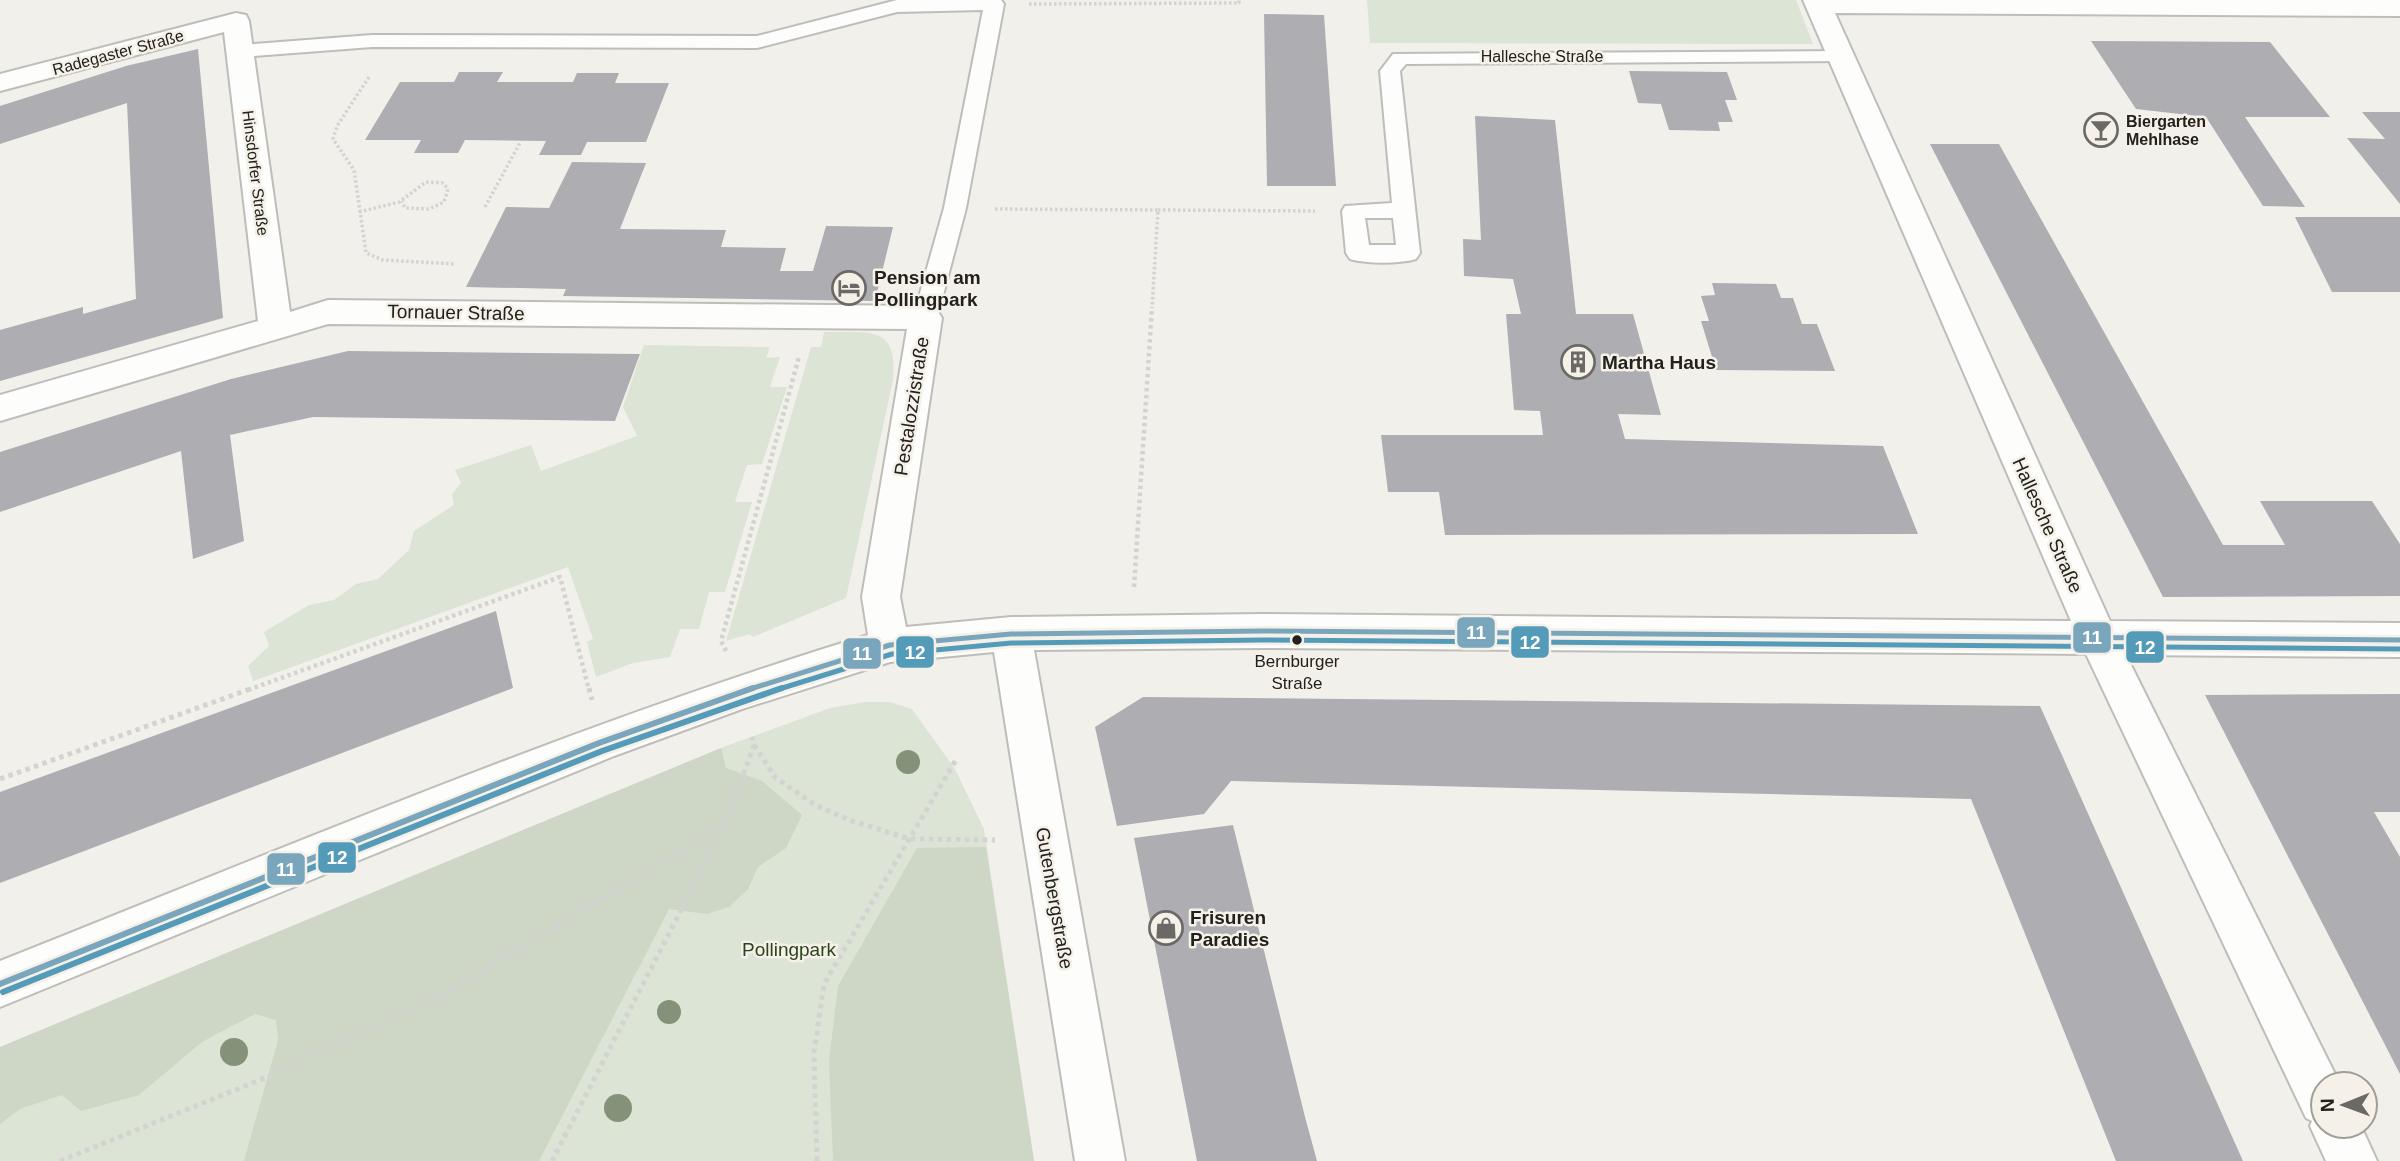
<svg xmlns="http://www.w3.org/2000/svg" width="2400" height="1161" viewBox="0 0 2400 1161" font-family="Arial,sans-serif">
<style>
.green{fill:#dbe4d5}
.forest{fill:#ced7c6}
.building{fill:#aeadb1}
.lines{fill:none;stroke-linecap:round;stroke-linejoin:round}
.lane-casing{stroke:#bfbdba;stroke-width:4}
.street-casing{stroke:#bfbdba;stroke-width:4}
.path-far2{stroke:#d3d3d2;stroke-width:3.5;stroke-dasharray:2.5 2.5;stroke-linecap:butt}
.path-far1{stroke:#d3d3d2;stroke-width:4.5;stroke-dasharray:3.5 3.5;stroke-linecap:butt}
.path{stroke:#d3d3d2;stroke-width:5;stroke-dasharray:4.5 4.5;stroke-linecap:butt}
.lane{fill:#fdfdfc;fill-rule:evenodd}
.street{fill:#fdfdfc;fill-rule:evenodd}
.bus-1-far1-casing{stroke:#f5f1e8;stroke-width:10}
.bus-1-casing{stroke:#f5f1e8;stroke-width:11}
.bus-2-far1-casing{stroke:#f5f1e8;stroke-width:10}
.bus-2-casing{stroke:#f5f1e8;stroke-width:11}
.bus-1-far1{stroke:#79a6bc;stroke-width:5}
.bus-1{stroke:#79a6bc;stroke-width:6}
.bus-2-far1{stroke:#549bb9;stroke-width:5}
.bus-2{stroke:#549bb9;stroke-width:6}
.tree{fill:#84927a}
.bus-dot{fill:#22211d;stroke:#f5f1e8;stroke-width:2.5}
.labels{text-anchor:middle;stroke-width:5;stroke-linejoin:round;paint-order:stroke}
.far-street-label{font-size:16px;fill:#22211d;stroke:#f5f1e8}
.far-poi-label{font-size:16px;font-weight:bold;fill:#22211d;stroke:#f5f1e8;text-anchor:start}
.bus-label{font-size:17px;fill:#22211d;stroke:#f5f1e8}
.poi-label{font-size:19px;font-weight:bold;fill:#22211d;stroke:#f5f1e8;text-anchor:start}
.street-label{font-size:19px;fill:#22211d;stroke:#f5f1e8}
.park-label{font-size:19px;fill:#2a461e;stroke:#f5f1e8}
.line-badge{stroke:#f5f1e8;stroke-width:2.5}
.badge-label{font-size:19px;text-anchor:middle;font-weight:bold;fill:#fff}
</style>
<rect width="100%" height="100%" fill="#f2f0eb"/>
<path class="green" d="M1367,0H1796L1813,44L1370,43Z
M824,332C869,333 898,323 893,380L846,598L753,637L750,634L726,641L811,347H821Z
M644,345L770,347L766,358L780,357L770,387H787L762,464L747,465L735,502H752L725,592H709L699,629H680L670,657L633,663L596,677L587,642L593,639L568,567L253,681L248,666L269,646L264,632L309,605L334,600L356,584L378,579L409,550L414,531L454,505L452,494L461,483L455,470L531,445L541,471L637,436L623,407Z
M865,702H890L912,709L955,769L984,829L1034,1161H0V1047L721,748L830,708Z"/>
<path class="forest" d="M721,748L726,768L762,781L802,815L786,848L758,867L748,889L729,907L707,914L669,909L539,1161H244L278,1040L276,1020L255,1014L202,1042L139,1095L81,1111L62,1095L20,1109L0,1124V1047Z
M986,847L1034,1161H833L829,1061L838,986L917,848Z"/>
<path class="building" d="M1264,14L1324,15L1336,186H1267Z
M2091,41L2270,42L2330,117H2245L2305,207L2263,206L2206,117L2136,109Z
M198,49L223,318L0,381V330L83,307V314L136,299L127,103L0,144V106L126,66Z
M1629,71L1727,72L1737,100H1725L1733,122H1718L1720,131L1669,130L1661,104L1638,103Z
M459,72H503L497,82H573L577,73H619L615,83H669L646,142H587L581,155H539L546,141L465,140L458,153H414L421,140H365L400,82H454Z
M2362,112H2400V204L2347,138L2385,139Z
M1475,116L1555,120L1576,314H1633L1661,415L1618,414L1625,439L1883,446L1918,534L1445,535L1439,492H1388L1381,435H1543L1540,411L1514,410L1506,314H1521L1513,279L1464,276L1463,239L1481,240Z
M1930,144H1999L2223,545H2285L2260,501H2372L2400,544V596L2163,597Z
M572,162L646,163L620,229L726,230L721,247L786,248L780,271H813L826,226L893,227L875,301L563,296L566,289L466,287L506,207L549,208Z
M2295,217H2400V292H2332Z
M1712,283L1776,284L1781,298H1793L1802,324H1817L1835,371L1716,370L1701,321H1709L1701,296L1715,295Z
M348,351L640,354L615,421L313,417L230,435L244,541L193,559L181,451L0,512V452L231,379Z
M496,611L513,688L0,883V792Z
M2400,694V812H2374L2400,857V1074L2205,695Z
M1143,697L2040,706L2243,1161H2116L1971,799L1231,781L1204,814L1117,826L1095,727Z
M1233,825L1305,1117L1317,1161H1197L1134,838Z"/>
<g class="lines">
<g class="lane-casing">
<path id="lane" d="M897,0H1001L1004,4L966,208L937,318L934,324L925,326L916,324L913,318L944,208L983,10L897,12L757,48L372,47L240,57L233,55L230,51L233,47L240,45L372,35L757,36Z
M1840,51L1847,53L1850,57L1847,61L1406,64L1400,71L1420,253L1416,259C1398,264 1368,264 1350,259L1346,253L1342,211L1345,206L1392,203L1380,71L1393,54ZM1365,218H1393L1396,245H1369Z"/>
</g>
<g class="street-casing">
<path id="street" d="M1803,0H2400V16L1835,13L2110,621L2400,623V657L2126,655L2340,1084H2323V1126H2361L2377,1161H2326L2310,1126L2312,1121L2306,1118L2086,654L1262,648L1034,650L1125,1161H1075L994,652L890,662L742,709L614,756L0,1007V961C287,847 573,725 868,635L862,597L907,329L328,324L0,421V395L258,321L224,32L0,91V74L236,13L246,15L249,21L290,312L328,300L925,306L937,310L942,318L900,597L906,627L1011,617L1262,614L2071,621Z"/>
</g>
<path class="path-far2" d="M1029,4L1239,3V0
M369,77L337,126L333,139L354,170L366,253L383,260L455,264
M485,207L521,141
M995,209L1158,210L1152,308
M1158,210L1315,211
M359,212L399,202L426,182L443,183L448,189L444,202L429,209L405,208L402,201"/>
<path class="path-far1" d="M1134,587L1152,307
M726,651L721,641L799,357
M248,690L560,577L589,690"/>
<path class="path" d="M589,688L592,700
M754,745L775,777L815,805L852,821L910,839L995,840
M0,779L253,688
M60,1161L272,1075L455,987L723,826
M552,1161L725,825L754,745L752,737
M817,1161L814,1052L824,984L957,758"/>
<use href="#lane" class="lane"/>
<use href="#street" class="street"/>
<g class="bus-1-far1-casing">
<path id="bus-1-far1" d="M747,690L890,645L1011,634L1262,631L2400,640"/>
</g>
<g class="bus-1-casing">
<path id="bus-1" d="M0,984L599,743L753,688"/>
</g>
<g class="bus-2-far1-casing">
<path id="bus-2-far1" d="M776,690L892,654L1011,643L1262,640L2400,649"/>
</g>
<g class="bus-2-casing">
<path id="bus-2" d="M3,992L602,751L782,688"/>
</g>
<use href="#bus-1-far1" class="bus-1-far1"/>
<use href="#bus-1" class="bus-1"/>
<use href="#bus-2-far1" class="bus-2-far1"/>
<use href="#bus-2" class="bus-2"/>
</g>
<g class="tree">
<circle cx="908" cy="762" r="12"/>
<circle cx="669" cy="1012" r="12"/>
<circle cx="234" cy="1052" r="14"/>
<circle cx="618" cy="1108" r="14"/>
</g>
<defs>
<g id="bar-ring" transform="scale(1.75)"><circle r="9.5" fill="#f5f1e8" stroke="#6b6965" stroke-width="1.5"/><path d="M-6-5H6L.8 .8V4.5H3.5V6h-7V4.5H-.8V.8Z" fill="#6b6965"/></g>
<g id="hotel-ring" transform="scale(1.75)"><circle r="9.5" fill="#f5f1e8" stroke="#6b6965" stroke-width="1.5"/><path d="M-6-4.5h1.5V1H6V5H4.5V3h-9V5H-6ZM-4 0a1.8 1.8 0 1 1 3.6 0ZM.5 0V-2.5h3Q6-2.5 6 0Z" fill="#6b6965"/></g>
<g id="building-ring" transform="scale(1.75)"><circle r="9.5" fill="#f5f1e8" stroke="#6b6965" stroke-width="1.5"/><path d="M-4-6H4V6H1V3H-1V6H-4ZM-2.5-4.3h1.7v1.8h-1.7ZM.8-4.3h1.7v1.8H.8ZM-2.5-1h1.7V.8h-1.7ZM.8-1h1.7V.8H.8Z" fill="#6b6965"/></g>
<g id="shop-ring" transform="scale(1.75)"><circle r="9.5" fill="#f5f1e8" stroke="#6b6965" stroke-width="1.5"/><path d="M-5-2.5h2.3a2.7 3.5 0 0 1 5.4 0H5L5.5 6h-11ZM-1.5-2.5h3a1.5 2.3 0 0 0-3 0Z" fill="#6b6965"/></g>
</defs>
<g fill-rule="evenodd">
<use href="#bar-ring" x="2101" y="130"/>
<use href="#hotel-ring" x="849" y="288"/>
<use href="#building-ring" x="1578" y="362"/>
<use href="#shop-ring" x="1166" y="928"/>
</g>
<circle class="bus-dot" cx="1297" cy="640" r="6"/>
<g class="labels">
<g class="far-street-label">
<text transform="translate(118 52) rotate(-15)" y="6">Radegaster Straße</text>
<text x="1542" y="62">Hallesche Straße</text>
<text transform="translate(256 173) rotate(83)" y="6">Hinsdorfer Straße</text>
</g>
<g class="far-poi-label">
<text x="2126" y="127">Biergarten<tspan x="2126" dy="18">Mehlhase</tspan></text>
</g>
<g class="bus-label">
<text x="1297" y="667">Bernburger<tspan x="1297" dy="22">Straße</tspan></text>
</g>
<g class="poi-label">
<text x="874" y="284">Pension am<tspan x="874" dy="22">Pollingpark</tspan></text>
<text x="1602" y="369">Martha Haus</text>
<text x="1190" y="924">Frisuren<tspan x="1190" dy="22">Paradies</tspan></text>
</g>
<g class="street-label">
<text transform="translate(456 312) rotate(1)" y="7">Tornauer Straße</text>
<text transform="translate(911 406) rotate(-81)" y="7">Pestalozzistraße</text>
<text transform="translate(2048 525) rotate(66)" y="7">Hallesche Straße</text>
<text transform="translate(1055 898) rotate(80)" y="7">Gutenbergstraße</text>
</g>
<g class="park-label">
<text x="789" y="956">Pollingpark</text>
</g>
</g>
<g class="line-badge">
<rect x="1456" y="616" width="40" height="33" rx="7" fill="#79a6bc"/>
<rect x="2072" y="621" width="40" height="33" rx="7" fill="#79a6bc"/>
<rect x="1510" y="625" width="40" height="34" rx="7" fill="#549bb9"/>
<rect x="2125" y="630" width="40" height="34" rx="7" fill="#549bb9"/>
<rect x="895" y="635" width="40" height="34" rx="7" fill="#549bb9"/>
<rect x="842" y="637" width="40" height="33" rx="7" fill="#79a6bc"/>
<rect x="317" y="841" width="40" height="33" rx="7" fill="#549bb9"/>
<rect x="266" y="852" width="40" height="34" rx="7" fill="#79a6bc"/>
</g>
<g class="badge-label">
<text x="1476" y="639">11</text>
<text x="2092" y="644">11</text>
<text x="1530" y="649">12</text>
<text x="2145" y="654">12</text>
<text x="915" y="659">12</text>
<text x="862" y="660">11</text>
<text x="337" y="864">12</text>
<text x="286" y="876">11</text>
</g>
<g transform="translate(2344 1105) rotate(269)"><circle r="33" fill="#f5f1e8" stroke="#a19e97" stroke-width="2"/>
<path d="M0-5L12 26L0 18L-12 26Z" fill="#6b6965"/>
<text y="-10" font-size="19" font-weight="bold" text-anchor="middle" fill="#22211d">N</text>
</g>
</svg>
